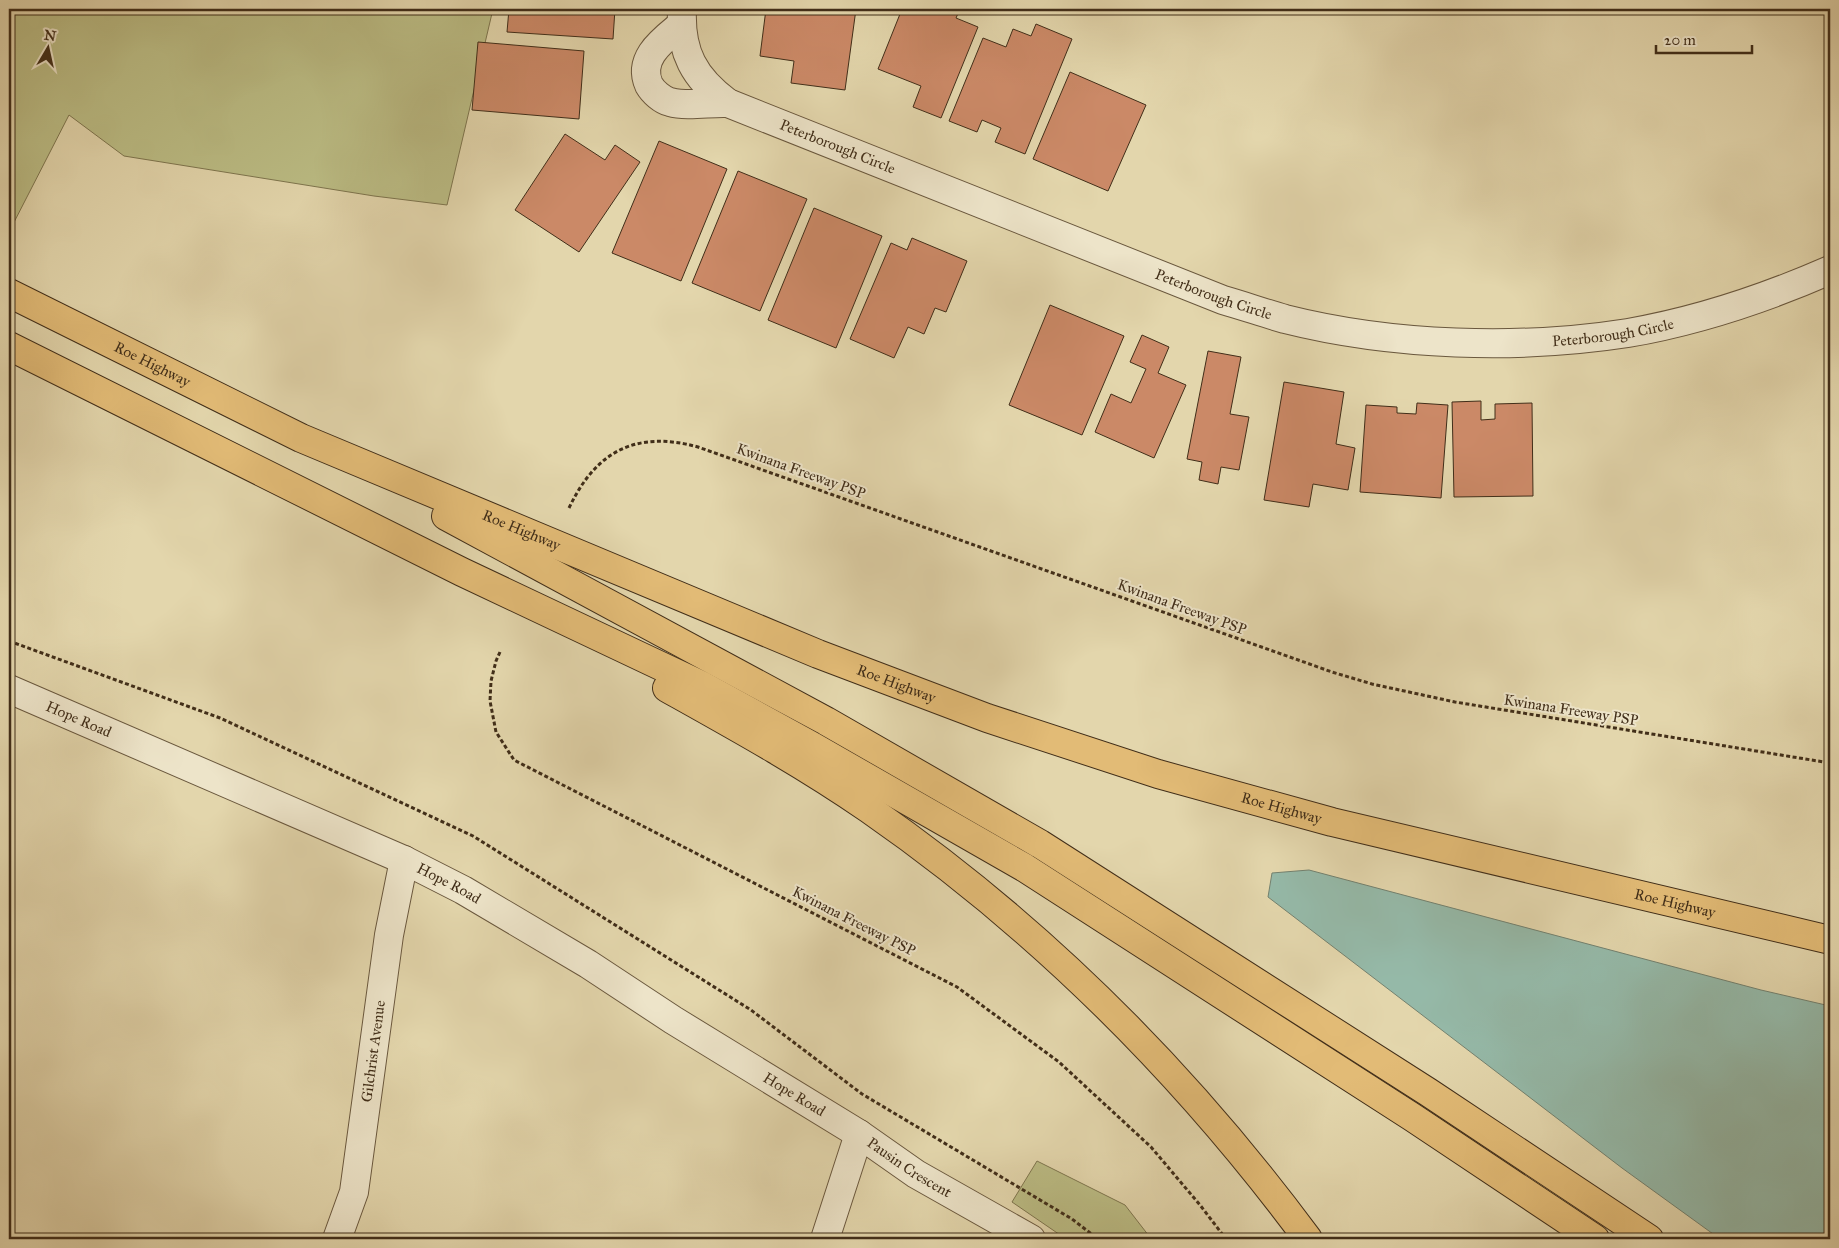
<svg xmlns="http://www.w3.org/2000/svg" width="1839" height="1248" viewBox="0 0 1839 1248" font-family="'IM FELL Great Primer',serif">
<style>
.green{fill:#bbbc84;stroke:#7e754e}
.water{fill:#95b9a8;stroke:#73816f}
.building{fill:#cb8967;stroke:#412e19}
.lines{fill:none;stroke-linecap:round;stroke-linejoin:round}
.minor-casing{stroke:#6a583e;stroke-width:30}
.highway-casing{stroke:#412e19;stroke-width:30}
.path{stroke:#412e19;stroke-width:3;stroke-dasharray:4 2.5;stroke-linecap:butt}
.minor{stroke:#ede4c9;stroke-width:28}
.highway{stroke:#e2bb76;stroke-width:28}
.labels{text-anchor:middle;stroke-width:4;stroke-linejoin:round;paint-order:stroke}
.street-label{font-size:15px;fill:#412e19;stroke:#ede4c9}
</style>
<rect width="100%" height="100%" fill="#e3d6ac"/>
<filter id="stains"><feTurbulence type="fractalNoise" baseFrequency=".004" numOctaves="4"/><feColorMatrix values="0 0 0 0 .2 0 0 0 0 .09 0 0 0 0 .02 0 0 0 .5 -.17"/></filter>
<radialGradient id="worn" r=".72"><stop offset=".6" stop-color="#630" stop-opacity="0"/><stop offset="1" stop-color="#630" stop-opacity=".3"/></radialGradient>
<path class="green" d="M9,9H493L447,205L374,196L124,156L69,115L9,232Z
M1037,1161L1125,1205L1149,1236L1147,1239H1066L1012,1202Z"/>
<path class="water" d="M1309,870L1761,990L1830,1006V1239H1720L1622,1168L1268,897L1272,873Z"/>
<path class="building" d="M509,9H615L613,39L507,32Z
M766,9H856L845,90L791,83L794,61L760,56Z
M902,9H960L956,18L978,27L941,118L913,107L921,86L878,69Z
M1036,24L1072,39L1025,154L995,142L1001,128L982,120L977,132L949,121L983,38L1006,47L1013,29L1031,36Z
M478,42L584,51L579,119L472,110Z
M1070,72L1146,105L1108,191L1033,159Z
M565,134L605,160L615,145L640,162L579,252L515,210Z
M659,141L727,169L681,281L612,253Z
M738,171L807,199L760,311L692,283Z
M814,208L882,236L836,348L768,320Z
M912,238L967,261L946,312L935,308L924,334L908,327L894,358L850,339L891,243L907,250Z
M1050,305L1124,336L1082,435L1009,405Z
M1142,335L1169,347L1158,373L1186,385L1154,458L1095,432L1111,394L1131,403L1146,369L1130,362Z
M1208,351L1241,357L1230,414L1249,417L1239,470L1221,467L1218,484L1199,480L1202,462L1187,459Z
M1284,382L1344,392L1336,444L1355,448L1348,490L1313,484L1309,507L1264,500Z
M1481,401V420L1495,419V404L1532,403L1533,496L1454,497L1452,402Z
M1417,403L1448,405L1441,498L1360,492L1366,405L1397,407V413L1416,414Z"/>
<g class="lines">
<g class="minor-casing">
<g id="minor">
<path id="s1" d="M682,9C680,52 694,78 728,103L1223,300C1244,306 1264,313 1285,319C1392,346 1519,350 1628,333C1697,321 1766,298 1830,270"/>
<path d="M681,25C663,40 637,58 649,85C653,92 662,100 670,102C688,107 710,102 728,103"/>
<path id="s2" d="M9,689L404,860L463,890L588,964L673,1020L859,1134"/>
<path id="s3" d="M337,1239L354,1192L389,935L404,860"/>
<path id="s4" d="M825,1239L859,1134L916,1174L1031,1239"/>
</g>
</g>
<g class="highway-casing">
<g id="highway">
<path id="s5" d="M9,293L301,438L818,654L987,718L1158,774L1332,822L1830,940"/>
<path d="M9,346L462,572L703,686L812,746L1025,868L1412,1117L1595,1239"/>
<path d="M446,516L826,721L1040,844L1428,1092L1649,1239"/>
<path d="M667,688C735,726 804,764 869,809C1039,927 1185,1073 1308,1239"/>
</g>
</g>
<path class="path" d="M569,508C596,451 636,430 698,447L1332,672L1372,684L1455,702L1830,763
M9,641L220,718L473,836L751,1010L862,1094L1072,1219L1098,1239
M500,652L496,661L491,681L490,701L496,732L514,760L957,987L1059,1062L1151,1147L1200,1205L1226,1239"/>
<use href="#minor" class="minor"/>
<use href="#highway" class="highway"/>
</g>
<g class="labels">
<g class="street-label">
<text dy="5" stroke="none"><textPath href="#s1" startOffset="228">Peterborough Circle</textPath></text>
<text dy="5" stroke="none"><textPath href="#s1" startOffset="632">Peterborough Circle</textPath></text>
<text dy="5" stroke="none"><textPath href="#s1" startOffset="1038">Peterborough Circle</textPath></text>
<text dy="5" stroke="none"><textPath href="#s5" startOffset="160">Roe Highway</textPath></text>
<text transform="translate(801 471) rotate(20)" y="5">Kwinana Freeway PSP</text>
<text dy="5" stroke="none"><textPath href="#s5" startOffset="565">Roe Highway</textPath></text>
<text transform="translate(1182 607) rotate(20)" y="5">Kwinana Freeway PSP</text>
<text dy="5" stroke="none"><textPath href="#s5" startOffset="970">Roe Highway</textPath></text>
<text transform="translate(1571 710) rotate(9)" y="5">Kwinana Freeway PSP</text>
<text dy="5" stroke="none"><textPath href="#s2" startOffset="76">Hope Road</textPath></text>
<text dy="5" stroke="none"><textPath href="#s5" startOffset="1375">Roe Highway</textPath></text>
<text dy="5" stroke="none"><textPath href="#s2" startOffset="481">Hope Road</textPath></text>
<text dy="5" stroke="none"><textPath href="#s5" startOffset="1780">Roe Highway</textPath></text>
<text transform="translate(854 921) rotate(27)" y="5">Kwinana Freeway PSP</text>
<text dy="5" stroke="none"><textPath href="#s3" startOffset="192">Gilchrist Avenue</textPath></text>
<text dy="5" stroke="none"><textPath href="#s2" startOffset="886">Hope Road</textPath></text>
<text dy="5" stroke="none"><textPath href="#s4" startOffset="171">Pausin Crescent</textPath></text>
</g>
</g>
<rect width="1839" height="1248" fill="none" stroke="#e3d6ac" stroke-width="30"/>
<rect x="10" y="10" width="1819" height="1228" fill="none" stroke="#412e19" stroke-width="2.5"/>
<rect x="15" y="15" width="1809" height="1218" fill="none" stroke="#412e19"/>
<g transform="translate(48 48) rotate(9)" stroke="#ede4c9" stroke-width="4" paint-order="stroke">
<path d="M0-4L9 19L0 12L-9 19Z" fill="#412e19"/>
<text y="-8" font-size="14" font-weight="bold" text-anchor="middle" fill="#412e19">N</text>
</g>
<path d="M1656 45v8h96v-8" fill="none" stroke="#412e19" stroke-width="2.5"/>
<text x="1664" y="45" font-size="15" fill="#412e19" stroke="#ede4c9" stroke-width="4" paint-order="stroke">20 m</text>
<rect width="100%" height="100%" filter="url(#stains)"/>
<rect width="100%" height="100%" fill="url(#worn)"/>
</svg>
